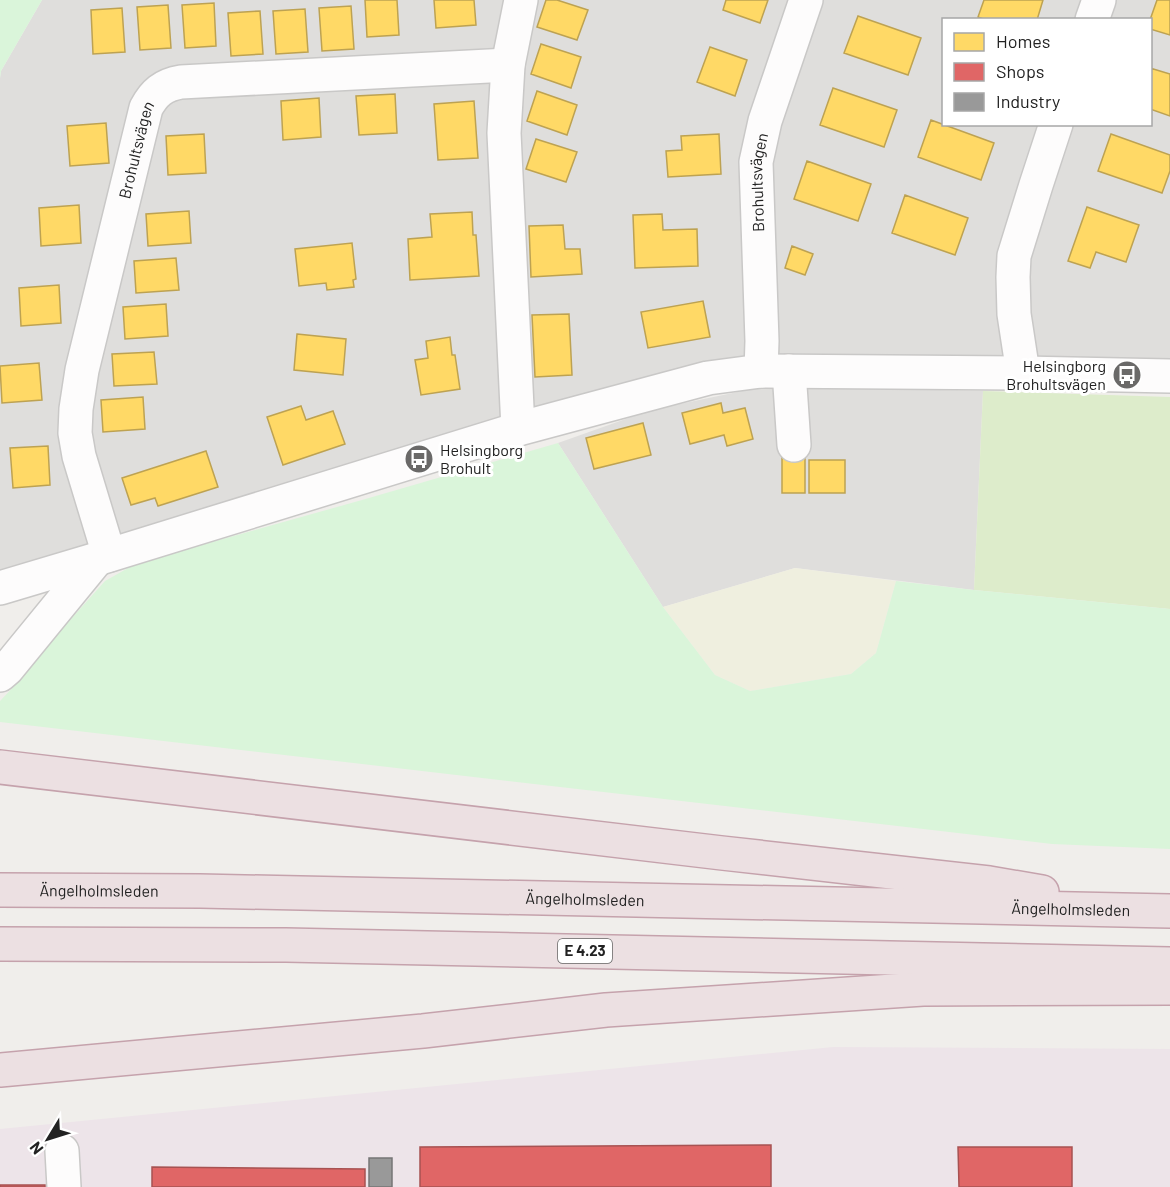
<svg xmlns="http://www.w3.org/2000/svg" width="1170" height="1187" viewBox="0 0 1170 1187" font-family="Barlow,sans-serif">
<style>
.residential{fill:#dfdedc;fill-rule:evenodd}
.industrial{fill:#ede4e9}
.farmland{fill:#efefdf}
.grass{fill:#ddeccb}
.park{fill:#daf5da}
.homes{fill:#ffd966;stroke:#bda252;stroke-width:1.5}
.shops{fill:#e06666;stroke:#a75252;stroke-width:1.5}
.industry{fill:#999;stroke:#757575;stroke-width:1.5}
.lines{fill:none;stroke-linecap:round;stroke-linejoin:round}
.minor-casing{stroke:#c9c8c7;stroke-width:36}
.highway-casing{stroke:#c5a2ac;stroke-width:36}
.minor{stroke:#fdfcfc;stroke-width:33}
.highway{stroke:#ece0e2;stroke-width:33}
.labels{text-anchor:middle;stroke-width:6;stroke-linejoin:round;paint-order:stroke}
.shield{fill:#fff;stroke:#646464;stroke-width:1.5}
.shield-label{font-size:15px;font-weight:bold;fill:#222}
.street-label{font-size:16px;fill:#222;stroke:#fff}
.poi-label{font-size:16px;fill:#222;stroke:#fff;text-anchor:end}
</style>
<rect width="100%" height="100%" fill="#f0eeeb"/>
<path class="residential" d="M42,0H1170V371H707L0,581V78L1,71ZM944,20H1150V124H944Z
M767,386L983,391L974,590L795,568L663,607L558,443L651,410Z"/>
<path class="industrial" d="M833,1047L1170,1049V1187H0V1129Z"/>
<path class="farmland" d="M795,568L896,581L876,653L851,674L750,691L715,675L663,607Z"/>
<path class="grass" d="M983,391L1170,397V609L974,590Z"/>
<path class="park" d="M0,0H42L1,71L0,78Z
M558,443L663,607L699,654L715,675L750,691L851,674L876,653L896,581L974,590L1170,609V849L1052,844L0,722V701L21,679L62,629L105,581L137,563L362,500Z"/>
<path class="homes" d="M365,0H397L399,35L367,37Z
M434,0H474L476,25L436,28Z
M546,0H557L588,10L577,40L537,27Z
M726,0H768L760,23L723,10Z
M984,0H1043L1037,20H986L978,17Z
M1157,0H1170V35L1150,29V20Z
M214,3L216,46L185,48L182,5Z
M168,5L171,48L140,50L137,7Z
M351,6L354,49L322,51L319,8Z
M122,8L125,52L93,54L91,10Z
M305,9L308,52L276,54L273,11Z
M260,11L263,54L231,56L228,13Z
M858,16L921,38L908,75L844,53Z
M541,44L581,57L571,88L531,74Z
M710,47L747,60L735,96L697,82Z
M1150,68L1170,74V116L1150,109Z
M833,88L897,110L884,147L820,125Z
M537,91L577,105L567,135L527,121Z
M395,94L397,133L359,135L356,96Z
M319,98L321,137L283,140L281,101Z
M474,101L478,158L438,160L434,104Z
M931,120L994,143L981,180L918,157Z
M106,123L109,163L70,166L67,126Z
M204,134L206,173L168,175L166,136Z
M719,134L721,174L668,177L666,151L682,150L681,136Z
M1111,134L1170,155V171L1162,193L1098,171Z
M536,139L577,152L566,182L526,169Z
M807,161L871,184L858,221L794,199Z
M905,195L968,218L955,255L892,233Z
M79,205L81,243L41,246L39,208Z
M1087,207L1139,225L1126,262L1096,252L1090,268L1068,261Z
M189,211L191,243L148,246L146,214Z
M472,212L473,235H476L479,276L410,280L408,239L432,237L430,214Z
M662,214L663,230L697,229L698,266L635,268L633,215Z
M563,225L565,249H580L582,274L531,277L529,226Z
M352,243L356,279L353,280L354,287L327,290L326,283L299,286L295,249Z
M792,246L813,254L805,275L785,268Z
M176,258L179,290L136,293L134,261Z
M59,285L61,323L21,326L19,288Z
M703,301L710,337L648,348L641,312Z
M166,304L168,336L125,339L123,307Z
M569,314L572,375L535,377L532,315Z
M297,334L346,339L343,375L294,370Z
M450,337L452,355H455L460,389L421,395L415,360L428,358L426,341Z
M154,352L157,384L114,386L112,354Z
M39,363L42,400L2,403L0,366Z
M143,397L145,429L103,432L101,400Z
M721,403L723,413L745,408L753,439L727,446L724,435L690,444L682,413Z
M301,406L306,420L333,411L345,444L283,465L267,417Z
M643,423L651,455L594,469L586,438Z
M48,446L50,485L13,488L10,448Z
M206,451L218,487L158,506L155,498L131,505L122,478Z
M782,452H805V493H782Z
M809,460H845V493H809Z"/>
<path class="shops" d="M771,1145V1187H420V1147Z
M958,1147H1072V1187H959Z
M152,1167L365,1169V1187H152Z
M0,1185H45V1187H0Z"/>
<path class="industry" d="M369,1158H392V1187H369Z"/>
<g class="lines">
<g class="minor-casing">
<g id="minor">
<path d="M1092,20L1099,0"/>
<path id="s1" d="M761,371L762,341L756,162L765,121L806,0"/>
<path d="M789,371L794,445"/>
<path d="M1023,373L1014,314L1013,277L1014,256L1036,185L1056,124"/>
<path d="M518,429L504,133L508,65L521,0"/>
<path id="s2" d="M109,555L79,456L75,433L76,409L82,370L146,108C154,93 163,85 181,82L508,65"/>
<path d="M0,588L97,559L518,429L708,378L761,371L1023,373L1170,376"/>
<path d="M0,675L7,669L97,559"/>
<path d="M62,1151L64,1187"/>
</g>
</g>
<g class="highway-casing">
<g id="highway">
<path d="M0,767L722,853L989,883L1042,892"/>
<path id="s3" d="M0,890L200,891L1170,911"/>
<path d="M0,944L286,945L1170,964"/>
<path d="M0,1070L423,1031L606,1010L923,989L1170,988"/>
</g>
</g>
<use href="#minor" class="minor"/>
<use href="#highway" class="highway"/>
</g>
<defs>
<g id="bus-disc" transform="scale(1.5)"><circle r="9.5" fill="#6a6968" stroke="#fff"/><path d="M-5-6H5V4H4V6H2V4H-2V6H-4V4H-5ZM-3.5-4V0h7V-4ZM-3.5 1.2v1.5H-2V1.2ZM2 1.2v1.5H3.5V1.2Z" fill="#fff"/></g>
</defs>
<g fill-rule="evenodd">
<use href="#bus-disc" x="1127" y="375"/>
<use href="#bus-disc" x="419" y="459"/>
</g>
<g class="labels">
<rect class="shield" x="558" y="939" width="54" height="24" rx="4.5"/>
<g class="shield-label">
<text x="585" y="956">E 4.23</text>
</g>
<g class="street-label">
<text dy="6" stroke="none"><textPath href="#s2" startOffset="417">Brohultsvägen</textPath></text>
<text dy="6" stroke="none"><textPath href="#s1" startOffset="189">Brohultsvägen</textPath></text>
<text dy="6" stroke="none"><textPath href="#s3" startOffset="99">Ängelholmsleden</textPath></text>
<text dy="6" stroke="none"><textPath href="#s3" startOffset="585">Ängelholmsleden</textPath></text>
<text dy="6" stroke="none"><textPath href="#s3" startOffset="1071">Ängelholmsleden</textPath></text>
</g>
<g class="poi-label">
<text x="1106" y="372">Helsingborg<tspan x="1106" dy="18">Brohultsvägen</tspan></text>
<text x="440" y="456" text-anchor="start">Helsingborg<tspan x="440" dy="18">Brohult</tspan></text>
</g>
</g>
<rect x="942" y="18" width="210" height="108" fill="#ffffff" stroke="#a7a7a7" stroke-width="1.5"/>
<rect x="954" y="33" width="30" height="18" fill="#ffd966" stroke="#a7a7a7" stroke-width="1.5"/>
<text x="996" y="48" font-size="18" fill="#222222">Homes</text>
<rect x="954" y="63" width="30" height="18" fill="#e06666" stroke="#a7a7a7" stroke-width="1.5"/>
<text x="996" y="78" font-size="18" fill="#222222">Shops</text>
<rect x="954" y="93" width="30" height="18" fill="#999999" stroke="#a7a7a7" stroke-width="1.5"/>
<text x="996" y="108" font-size="18" fill="#222222">Industry</text>
<g transform="translate(48 1139) rotate(232)" stroke="#ffffff" stroke-width="4.5" paint-order="stroke">
<path d="M0-4.5L10 22L0 15L-10 22Z" fill="#222222"/>
<text y="-9" font-size="16" font-weight="bold" text-anchor="middle" fill="#222222">N</text>
</g>
</svg>
